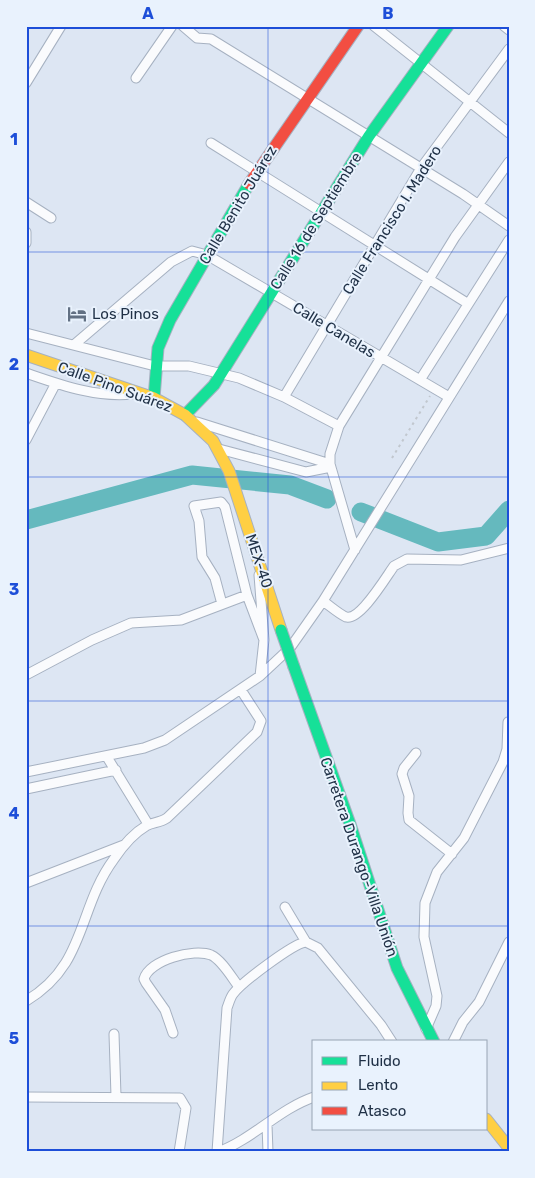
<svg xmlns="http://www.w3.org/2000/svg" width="535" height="1178" viewBox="0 0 535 1178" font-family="Rubik,sans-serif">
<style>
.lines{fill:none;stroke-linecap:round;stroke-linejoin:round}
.river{stroke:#65b9be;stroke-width:19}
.street-casing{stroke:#a6b1c1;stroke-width:11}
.fast-casing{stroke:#a6b1c1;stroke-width:13}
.slow-casing{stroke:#a6b1c1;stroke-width:13}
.jam-casing{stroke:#a6b1c1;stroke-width:13}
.path{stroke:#c1c7ce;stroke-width:2;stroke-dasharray:2.5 4;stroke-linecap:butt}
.street{stroke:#fafbfd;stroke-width:9}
.fast{stroke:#16e098;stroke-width:11}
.slow{stroke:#ffcf43;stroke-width:11}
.jam{stroke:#f24e42;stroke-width:11}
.fast-bridge-casing{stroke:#a6b1c1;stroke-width:13;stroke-linecap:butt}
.fast-bridge{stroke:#16e098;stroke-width:11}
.grid{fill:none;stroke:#1d4ed8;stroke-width:1;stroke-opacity:0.55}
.labels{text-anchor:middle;stroke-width:4;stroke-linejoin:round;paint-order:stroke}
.street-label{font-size:15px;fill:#1f3046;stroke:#e9f2fd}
.poi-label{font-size:15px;fill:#1f3046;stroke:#e9f2fd;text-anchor:start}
.neatline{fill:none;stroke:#1d4ed8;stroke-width:2}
.grid-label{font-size:16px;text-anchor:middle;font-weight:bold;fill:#1d4ed8}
</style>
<rect width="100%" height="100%" fill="#dde6f3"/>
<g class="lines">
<path class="river" d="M361,512L438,542L486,536L509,510
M26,520L192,475L290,485L327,499"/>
<g class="street-casing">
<path id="street" d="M183,26L197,38L211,39L463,194L509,226
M374,26L509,133
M504,26L509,30
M136,78L172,26
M26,83L61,26
M211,143L467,303
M26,202L51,218
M26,232V243
M26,333L155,366H189L239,378L284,397L339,426
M75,344L171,262L192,251L207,255L449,397
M26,373C61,385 96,398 133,394
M420,380L509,240
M284,397L421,168L509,49
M197,422L330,464
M26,440L56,383
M219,449L306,472L326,468L330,464
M355,550L330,464V454L339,426L455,237L509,162
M259,575L264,640L260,676
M323,601C330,606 339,614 346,617C360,621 386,577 394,566L407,559L461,560L509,548
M222,604L215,578L202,557L199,521L194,506L221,502L225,507L247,595L264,640
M26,675L92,640L131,623L181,620L247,595
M416,753L404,768L402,774L409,796L408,813L409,820L452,854
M107,757L148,824
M26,772L144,748L165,740L260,676L290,648L323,601L509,301
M26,789L116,770
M26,883L124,845
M285,907L306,942
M26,1001C87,965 77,909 114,859C122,847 134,833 146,826C152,822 160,823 167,818L257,732L261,721L241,690
M426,1029L436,1006L437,996L424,937L425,903L437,872L464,838L503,762L507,749L508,722
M173,1033L165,1010L146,983L144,979C149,960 194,948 211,955C222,960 232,978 239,987
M114,1034L116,1096
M453,1042L463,1022L479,1002L509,942
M26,1097L180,1098L186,1108L179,1152
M267,1125L268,1152
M217,1152L227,1008C229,1003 230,998 233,994C242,982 294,943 306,942L318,948L381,1025L392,1042
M218,1152C253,1139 279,1109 314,1097"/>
</g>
<g class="fast-casing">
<path id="fast" d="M154,398L158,348L170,320L249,184
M185,415L214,385L369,136L448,26
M294,667L350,824L397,968L434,1042"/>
</g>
<g class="slow-casing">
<path id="slow" d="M26,355L154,398L185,415L213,441L229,471L281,630
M486,1119L509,1148"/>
</g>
<g class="jam-casing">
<path id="jam" d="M249,184L358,26"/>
</g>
<path class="path" d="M392,458L430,396"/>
<use href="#street" class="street"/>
<use href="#fast" class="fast"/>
<use href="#slow" class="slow"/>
<use href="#jam" class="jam"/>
<g class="fast-bridge-casing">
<path id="fast-bridge" d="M281,630L294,667"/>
</g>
<use href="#fast-bridge" class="fast-bridge"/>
</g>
<path class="grid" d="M268,26V1152M26,252H509M26,477H509M26,701H509M26,926H509"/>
<defs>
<g id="hotel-bare" transform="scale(1.5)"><path d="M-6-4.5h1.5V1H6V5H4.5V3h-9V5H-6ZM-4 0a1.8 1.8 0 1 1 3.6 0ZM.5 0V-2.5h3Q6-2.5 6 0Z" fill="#627083" stroke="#e9f2fd" stroke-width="2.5" paint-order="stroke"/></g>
</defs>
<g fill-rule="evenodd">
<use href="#hotel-bare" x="77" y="314"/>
</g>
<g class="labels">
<g class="street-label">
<text transform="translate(238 205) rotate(-59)" y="5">Calle Benito Juárez</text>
<text transform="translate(392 220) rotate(-58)" y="5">Calle Francisco I. Madero</text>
<text transform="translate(316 221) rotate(-58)" y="5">Calle 16 de Septiembre</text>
<text transform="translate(334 330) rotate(31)" y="5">Calle Canelas</text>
<text transform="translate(115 387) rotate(20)" y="5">Calle Pino Suárez</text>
<text transform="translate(259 561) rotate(72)" y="5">MEX-40</text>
<text transform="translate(359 857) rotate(71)" y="5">Carretera Durango-Villa Unión</text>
</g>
<g class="poi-label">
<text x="92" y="319">Los Pinos</text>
</g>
</g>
<rect width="535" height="1178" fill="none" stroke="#e9f2fd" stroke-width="55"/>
<rect x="312" y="1040" width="175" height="90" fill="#e9f2fd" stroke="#98a4b4"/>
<rect x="322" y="1057" width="25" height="8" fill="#16e098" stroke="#98a4b4"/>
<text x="358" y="1066" font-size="15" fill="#1f3046">Fluido</text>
<rect x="322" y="1082" width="25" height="8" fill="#ffcf43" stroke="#98a4b4"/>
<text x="358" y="1090" font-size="15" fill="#1f3046">Lento</text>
<rect x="322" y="1107" width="25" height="8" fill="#f24e42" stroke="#98a4b4"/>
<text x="358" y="1116" font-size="15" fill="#1f3046">Atasco</text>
<rect x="28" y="28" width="480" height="1122" class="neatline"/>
<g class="grid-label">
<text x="148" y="19">A</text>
<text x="388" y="19">B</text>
<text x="14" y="145">1</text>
<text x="14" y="370">2</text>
<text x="14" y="595">3</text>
<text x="14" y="819">4</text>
<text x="14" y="1044">5</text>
</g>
</svg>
